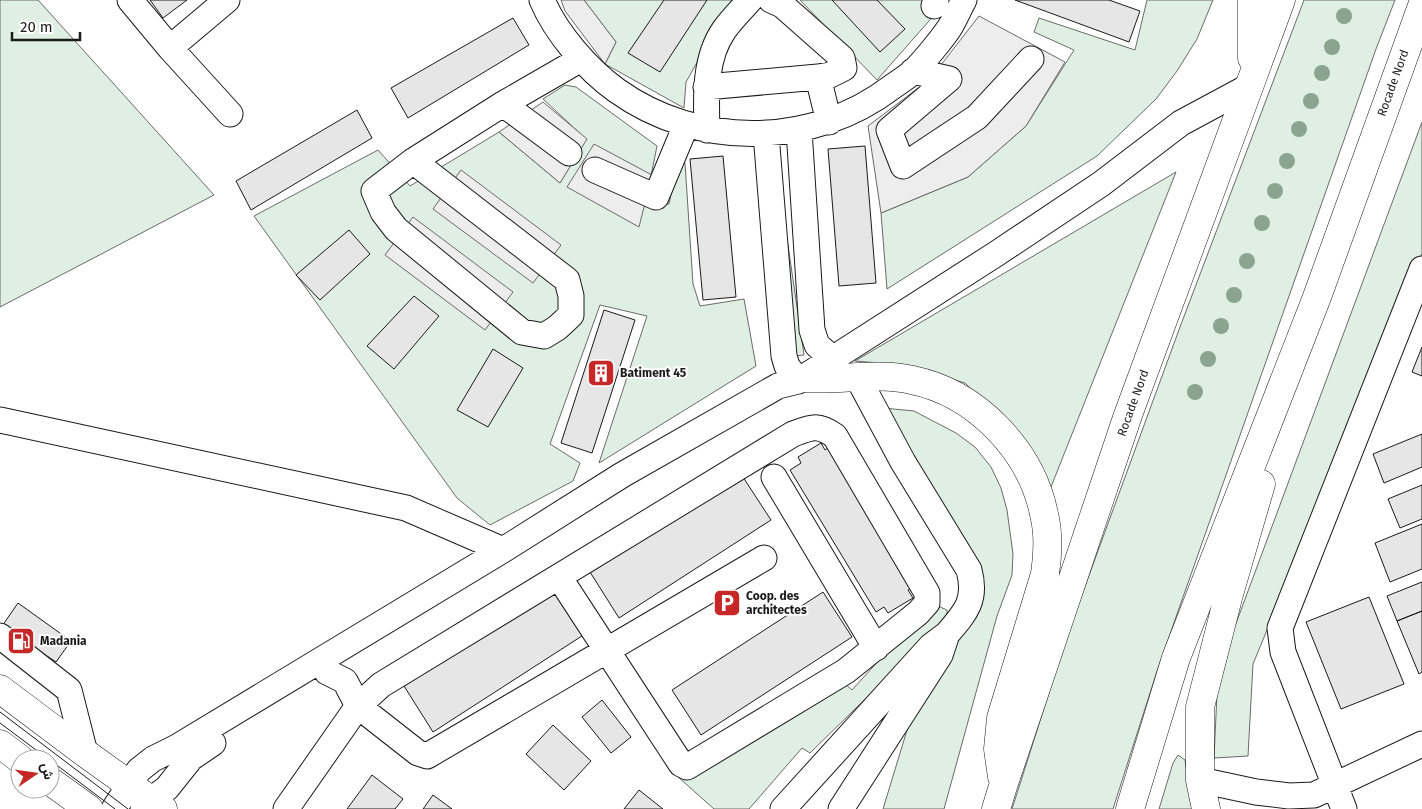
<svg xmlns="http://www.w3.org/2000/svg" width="1422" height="809" viewBox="0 0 1422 809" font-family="'Fira Sans',Vazirmatn,sans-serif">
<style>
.green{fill:#e0efe3;stroke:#6a6a6a}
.parking{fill:#ededed;stroke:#6a6a6a}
.building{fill:#e6e6e6;stroke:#1a1a1a}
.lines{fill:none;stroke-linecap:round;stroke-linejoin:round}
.minor-casing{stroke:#1a1a1a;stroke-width:27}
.major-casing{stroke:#1a1a1a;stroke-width:29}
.highway-casing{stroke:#1a1a1a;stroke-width:29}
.minor{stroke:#fff;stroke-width:25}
.major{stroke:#fff;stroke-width:28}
.highway{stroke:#fff;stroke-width:28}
.tram{stroke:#1a1a1a;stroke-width:1}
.tree{fill:#8aa48f}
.labels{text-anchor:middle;stroke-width:4;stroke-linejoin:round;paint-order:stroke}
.street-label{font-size:12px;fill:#1a1a1a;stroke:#fff}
.poi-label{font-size:12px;font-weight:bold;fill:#1a1a1a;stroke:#fff;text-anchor:start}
</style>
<rect width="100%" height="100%" fill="#fff"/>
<path class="green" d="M0,0H38L214,195L0,307Z
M584,0H732L686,82L684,108L605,64L616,42Z
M800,0H942L936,13L877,80Z
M1147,0H1213L1197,39L1177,71L1156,99L1097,156L887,289L881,213L968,177L1026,126L1074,50L1034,32L1039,18L1135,50Z
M1304,0H1395L1376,49L1157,671L1113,809H1012L1069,630L1180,327Z
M565,85L576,87L657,146L645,205L669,204L678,159L685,163L693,284L700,306L744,299L756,366L599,463L647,316L600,305L550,444L580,463L573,481L490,525L457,498L254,216L378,150L410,186L499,132L560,183L586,139L543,99Z
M1422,122V253L1253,664L1248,756L1214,758L1218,672Z
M773,142L804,355L795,356Z
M1176,172L1049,492L1011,427L965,383L903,365L855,361Z
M873,407L914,411L956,433L975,447L991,467L1001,488L1007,510L1013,554L1012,575L997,616L944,809H883L911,717L971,594Z
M931,603L947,610V619L810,753L802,748L749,809H714L677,776L695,773L842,681L852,690Z
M1178,755L1185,760L1192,809H1159L1173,763Z"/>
<path class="parking" d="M561,0H584L616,42L605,64L565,11Z
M979,16L1065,62L1026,126L968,177L881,213L868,126L930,79Z
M543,102L587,139L560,183L499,132Z
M594,144L652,175L639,227L567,187Z
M461,170L561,245L533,283L433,209Z
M413,217L513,292L485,330L385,255Z"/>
<path class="building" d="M150,0H187L163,18Z
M664,0H707L660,72L628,53Z
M832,0H877L905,29L880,52Z
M1015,0H1109L1140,11L1129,42Z
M513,18L529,45L408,118L391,88Z
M357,110L372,138L251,210L236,181Z
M865,146L876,283L839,286L828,149Z
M723,156L736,297L703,300L690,159Z
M349,230L370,254L320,300L296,275Z
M414,296L439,316L394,369L367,346Z
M604,310L635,320L592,453L561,443Z
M1422,347V376L1412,372Z
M493,349L523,368L488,427L457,410Z
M1422,434V467L1384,483L1373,454Z
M821,443L825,450L832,445L916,585L908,590L913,598L888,613L884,607L876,612L790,470L801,463L798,457Z
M741,474L771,520L619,618L590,572Z
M1422,485V519L1400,528L1388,499Z
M1422,524V569L1390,582L1375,543Z
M1422,582V611L1397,621L1387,596Z
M555,588L585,634L433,732L404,686Z
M823,592L852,637L701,735L672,690Z
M1369,597L1404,684L1341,709L1306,622Z
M18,603L71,641L56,662L41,652L30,668L0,629Z
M1422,611V672L1419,674L1397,621Z
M602,700L631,737L611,753L582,717Z
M553,725L591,761L564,790L526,754Z
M372,775L403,799L395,809H347Z
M639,790L663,809H624Z
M433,795L452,809H423Z"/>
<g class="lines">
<g class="minor-casing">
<path id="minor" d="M130,0L170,48L230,114
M542,0C556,33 587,69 616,90C698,149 812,148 892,87C899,82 907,77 914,71C923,62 943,38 950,27C955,19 959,9 964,0
M771,0L782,5L842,58L844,68L830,75L818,77
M934,6L936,0
M170,48L227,0
M913,71L949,79L889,130L903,166L977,117L1031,59
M706,87L818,77L829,122
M503,104L569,153
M707,130C706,97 704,59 724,30C731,20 741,10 750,0
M799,130L812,330L817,345L833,359
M766,134L784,356L787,366L798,381
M413,161L567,280L571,296V315L557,328L544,336L522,332L396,229L383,212L374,191L413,161L503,104L581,59
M595,170L656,197L686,125
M858,378L903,462L969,570C977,600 966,612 947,634
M0,420L406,508L503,550
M774,477L876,648
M0,636L69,690L85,753
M327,672L345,681L358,706L418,753L427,756L764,558
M1200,780L1256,792L1289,796L1314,795L1422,744
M114,809L139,770L153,759L177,747L503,550L622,475L778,386L798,381L996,254L1101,184L1181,123L1248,87
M143,809L151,800L167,788L191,758L213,743
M286,809L358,706L381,685L793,434C812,427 818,424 835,436L927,593V603L918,613L846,671L687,767L681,764L559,577
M783,809L931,646L947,634L940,655L841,809
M1344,809L1283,652L1280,628L1422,269"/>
</g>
<g class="major-casing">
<path id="major" d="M0,689L85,753L163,809
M0,744L20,759
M50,781L89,809"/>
</g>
<g class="highway-casing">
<path id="highway" d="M1252,0V58
M802,378C839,381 876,372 912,380C976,393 1031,450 1044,514C1049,534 1048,554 1045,574L1001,718L998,749L1002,777
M996,809L1004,783L1128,415L1281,0
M1130,809L1176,658L1317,297L1422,6
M1206,809L1200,780V707L1229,594L1261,484"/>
</g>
<use href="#minor" class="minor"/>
<use href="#major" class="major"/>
<use href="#highway" class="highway"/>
<path class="tram" d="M0,712L128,809
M0,723L48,759
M50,760L115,809"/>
</g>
<g class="tree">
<circle cx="1344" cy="16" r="8"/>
<circle cx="1332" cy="47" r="8"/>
<circle cx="1322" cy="73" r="8"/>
<circle cx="1311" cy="101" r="8"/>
<circle cx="1299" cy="129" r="8"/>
<circle cx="1287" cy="161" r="8"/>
<circle cx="1275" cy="191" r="8"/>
<circle cx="1262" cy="223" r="8"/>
<circle cx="1247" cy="261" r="8"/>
<circle cx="1234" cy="295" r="8"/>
<circle cx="1221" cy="326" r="8"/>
<circle cx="1208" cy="359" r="8"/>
<circle cx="1195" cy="392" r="8"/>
</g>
<defs>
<g id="building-square" transform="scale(1.4375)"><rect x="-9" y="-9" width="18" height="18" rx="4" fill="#c62828" stroke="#fff"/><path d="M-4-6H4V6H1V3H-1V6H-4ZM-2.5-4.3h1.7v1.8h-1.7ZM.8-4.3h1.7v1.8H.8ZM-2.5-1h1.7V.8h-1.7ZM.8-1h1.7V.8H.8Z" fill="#fff"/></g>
<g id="parking-square" transform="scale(1.4375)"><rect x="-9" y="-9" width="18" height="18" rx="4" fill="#c62828" stroke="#fff"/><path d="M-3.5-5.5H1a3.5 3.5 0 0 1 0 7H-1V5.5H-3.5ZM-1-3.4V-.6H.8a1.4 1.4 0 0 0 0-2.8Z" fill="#fff"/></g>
<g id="fuel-square" transform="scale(1.4375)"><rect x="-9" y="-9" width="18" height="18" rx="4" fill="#c62828" stroke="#fff"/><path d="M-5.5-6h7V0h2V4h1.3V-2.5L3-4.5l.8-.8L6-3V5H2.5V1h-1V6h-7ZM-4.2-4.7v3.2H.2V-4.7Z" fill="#fff"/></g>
</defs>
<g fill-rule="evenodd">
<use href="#building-square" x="601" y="373"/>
<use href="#parking-square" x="727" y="603"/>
<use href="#fuel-square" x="21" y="641"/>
</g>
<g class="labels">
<g class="street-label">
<text transform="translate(1393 83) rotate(-70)" y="4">Rocade Nord</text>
<text transform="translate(1133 403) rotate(-70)" y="4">Rocade Nord</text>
</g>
<g class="poi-label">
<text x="620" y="377">Batiment 45</text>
<text x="746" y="600">Coop. des<tspan x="746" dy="14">architectes</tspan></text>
<text x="40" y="645">Madania</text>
</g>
</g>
<g transform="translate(35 774) rotate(77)"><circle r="24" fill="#ffffff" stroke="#a3a3a3"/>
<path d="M0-4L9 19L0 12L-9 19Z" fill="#c62828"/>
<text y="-8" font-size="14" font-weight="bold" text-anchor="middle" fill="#1a1a1a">ش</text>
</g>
<path d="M12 32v8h68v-8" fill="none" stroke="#1a1a1a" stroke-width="2.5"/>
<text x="20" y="32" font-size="15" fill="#1a1a1a" stroke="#ffffff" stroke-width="4" paint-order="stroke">20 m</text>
</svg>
